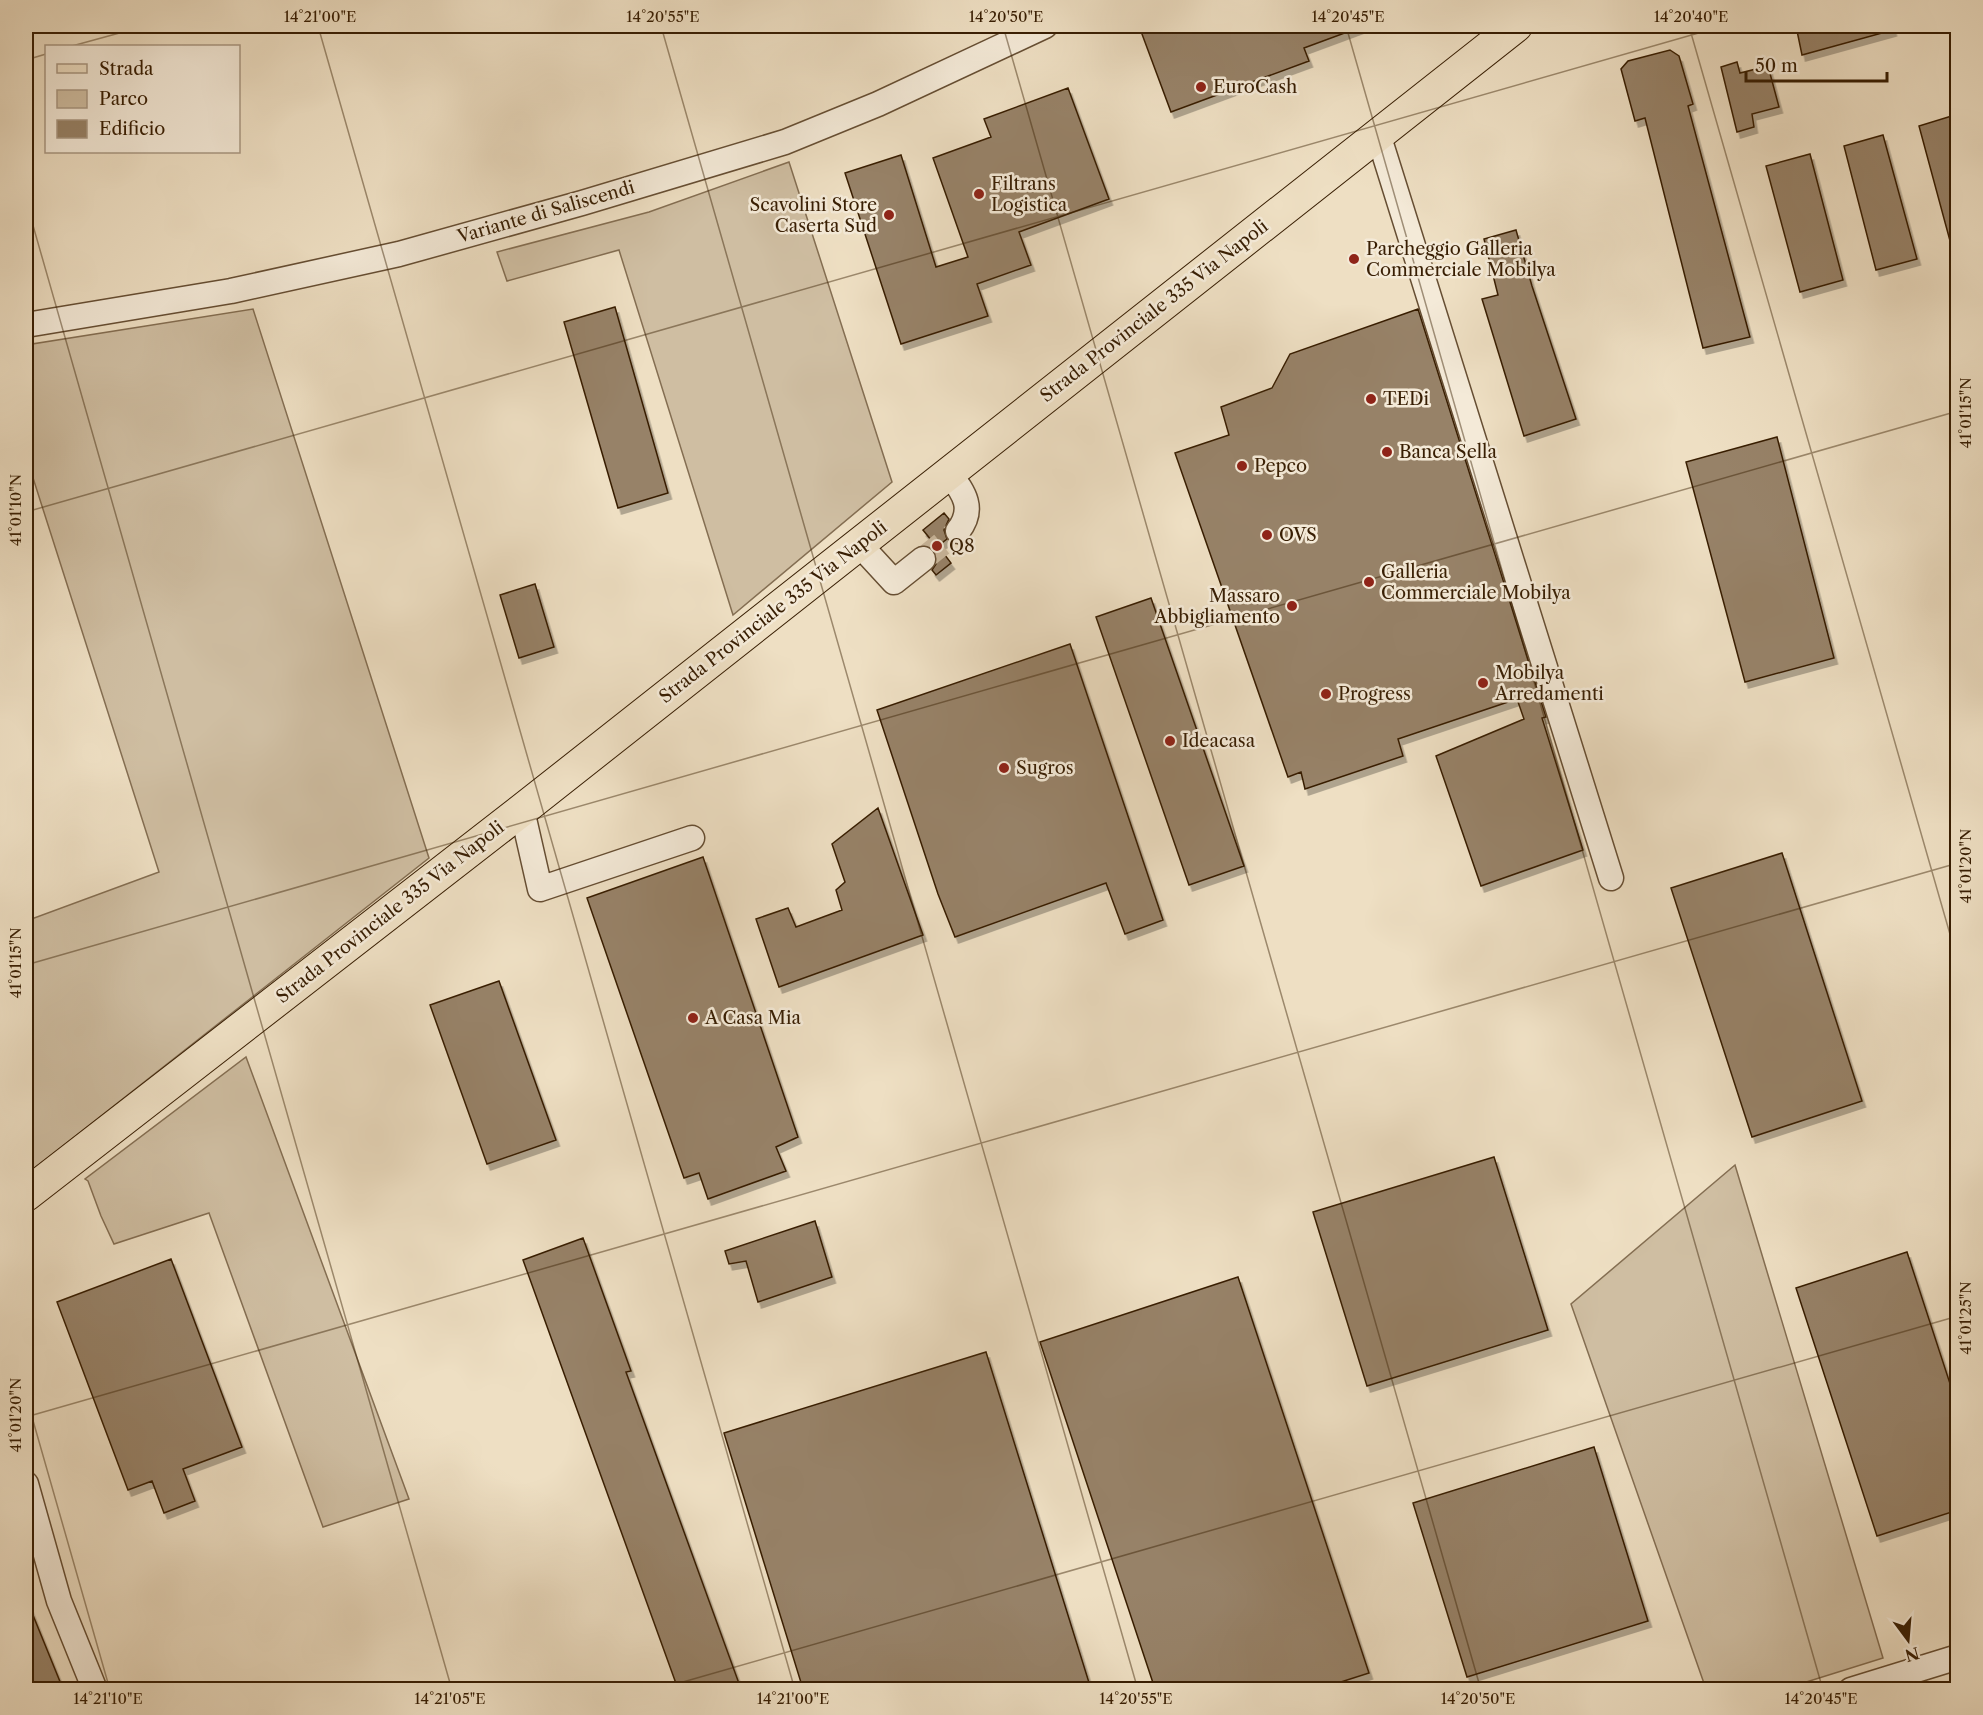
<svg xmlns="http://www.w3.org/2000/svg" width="1983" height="1715" viewBox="0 0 1983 1715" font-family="'Libre Caslon Text',serif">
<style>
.green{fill:#cfbea2;stroke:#846e52;stroke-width:1.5}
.building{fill:#978267;stroke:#381e03;stroke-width:1.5;filter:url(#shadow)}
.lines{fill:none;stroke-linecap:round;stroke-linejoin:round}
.minor-tunnel{stroke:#cab89d;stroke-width:24;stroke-dasharray:24 12;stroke-linecap:butt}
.minor-casing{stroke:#664e33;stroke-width:27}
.major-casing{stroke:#381e03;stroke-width:34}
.minor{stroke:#f4ead8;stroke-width:24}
.major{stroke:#eedfc3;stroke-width:32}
.ticks{fill:none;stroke:#381e03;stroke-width:1.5;stroke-opacity:0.45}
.poi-dot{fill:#8f2418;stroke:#f4ead8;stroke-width:2}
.labels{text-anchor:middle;stroke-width:5;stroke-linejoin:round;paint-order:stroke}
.poi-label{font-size:18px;fill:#381e03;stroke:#f4ead8;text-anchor:start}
.street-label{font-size:18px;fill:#381e03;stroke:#f4ead8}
.neatline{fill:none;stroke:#381e03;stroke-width:2}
.ticks-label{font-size:15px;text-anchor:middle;fill:#381e03}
</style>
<defs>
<filter id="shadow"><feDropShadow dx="3.5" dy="6" stdDeviation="0" flood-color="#0004"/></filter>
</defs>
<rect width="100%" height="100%" fill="#eedfc3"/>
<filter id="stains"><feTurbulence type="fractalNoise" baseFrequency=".00333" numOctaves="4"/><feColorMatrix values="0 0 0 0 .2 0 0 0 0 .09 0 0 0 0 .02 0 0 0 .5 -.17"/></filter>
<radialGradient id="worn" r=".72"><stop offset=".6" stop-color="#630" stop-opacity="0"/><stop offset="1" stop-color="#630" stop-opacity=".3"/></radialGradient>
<path class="green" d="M789,162L892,482L733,615L619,250L507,281L497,252L649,212Z
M253,309L429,858L26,1175V921L159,872L26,456V345Z
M246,1057L409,1499L323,1527L209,1213L114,1244L101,1216L88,1181L85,1179Z
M1735,1165L1883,1658L1784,1689H1706L1571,1304Z"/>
<path class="building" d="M1139,26H1361V27L1304,48L1309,61L1171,112Z
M1796,26H1892L1893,30L1802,55Z
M1670,50L1679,56L1693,104L1688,106L1750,337L1703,348L1645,118L1635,121L1621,69L1628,61Z
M1737,62L1740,73L1768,66L1779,107L1752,114L1754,127L1737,132L1721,67Z
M1068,88L1109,199L1019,232L1031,265L977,284L988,316L901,344L845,173L901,155L936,267L968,257L933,158L991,137L984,119Z
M1958,114V251L1953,252L1919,126Z
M1883,135L1917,259L1876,270L1844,146Z
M1810,154L1843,280L1800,292L1766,166Z
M1516,230L1532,286L1576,419L1524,436L1482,299L1498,295L1484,239Z
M615,307L668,493L618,508L564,322Z
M1418,309L1546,717L1542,718L1583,850L1481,886L1436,756L1524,719L1517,699L1398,739L1403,756L1305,789L1301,772L1288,777L1175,453L1229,435L1221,407L1272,388L1290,354Z
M1777,437L1834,658L1745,682L1686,462Z
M944,513L949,519L944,530L947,539L938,546L951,563L936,575L932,570L936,564L937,556L933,549L936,546L923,530Z
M535,584L554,647L519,658L500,595Z
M1151,598L1244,866L1189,885L1096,617Z
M1070,644L1163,920L1125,934L1106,883L955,937L938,894L877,710Z
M878,808L923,935L779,987L756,919L788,908L796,927L842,910L836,890L845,882L832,844Z
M1782,853L1862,1101L1752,1137L1671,888Z
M703,857L798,1137L776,1147L786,1171L708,1199L699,1173L684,1178L587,898Z
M499,981L556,1140L487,1164L430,1005Z
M1494,1157L1548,1330L1367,1386L1313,1212Z
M815,1221L832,1277L758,1302L746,1261L729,1264L725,1251Z
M583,1238L631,1371L626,1372L741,1689H678L523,1260Z
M1907,1252L1958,1408V1510L1877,1536L1796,1288Z
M171,1259L242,1447L183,1469L195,1501L164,1513L152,1481L128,1490L57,1302Z
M1238,1277L1369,1673L1319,1689H1155L1040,1342Z
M986,1352L1091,1689H803L724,1433Z
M1594,1447L1648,1621L1467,1677L1413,1503Z
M26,1598L63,1689H26Z"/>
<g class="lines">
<path class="minor-tunnel" d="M923,559L958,531"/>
<g class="minor-casing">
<path id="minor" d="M1378,134L1611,878
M26,325L231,291L399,254L582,203L785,142L878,104L1045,26
M949,473C963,492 976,508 958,531
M859,544L894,582L923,559
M522,810L540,889L692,838
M26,1484L59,1601L95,1690
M1851,1690L1958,1657"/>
</g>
<g class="major-casing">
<path id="major" d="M26,1195L522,810L1516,26"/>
</g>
<use href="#minor" class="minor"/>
<use href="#major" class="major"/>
</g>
<path class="ticks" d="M318,26L795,1690M661,26L1138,1690M1003,26L1481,1690M1346,26L1823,1690M1689,26L1958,962M72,46L145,26M26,60L46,54M26,201L452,1690M26,512L1723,26M26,965L1958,411M26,1396L110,1690M26,1417L1958,863M655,1690L1958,1316"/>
<g class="poi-dot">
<circle cx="1201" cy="87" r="6"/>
<circle cx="979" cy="194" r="6"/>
<circle cx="889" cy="215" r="6"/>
<circle cx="1354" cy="259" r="6"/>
<circle cx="1371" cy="399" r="6"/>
<circle cx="1387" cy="452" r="6"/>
<circle cx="1242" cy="466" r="6"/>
<circle cx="1267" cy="535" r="6"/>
<circle cx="937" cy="546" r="6"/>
<circle cx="1369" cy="582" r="6"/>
<circle cx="1292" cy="606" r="6"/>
<circle cx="1483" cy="683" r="6"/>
<circle cx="1326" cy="694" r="6"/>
<circle cx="1170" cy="741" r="6"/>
<circle cx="1004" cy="768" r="6"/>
<circle cx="693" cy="1018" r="6"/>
</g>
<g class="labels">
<g class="poi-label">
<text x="1213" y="93">EuroCash</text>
<text x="991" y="190">Filtrans<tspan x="991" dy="21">Logistica</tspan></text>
<text x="877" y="211" text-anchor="end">Scavolini Store<tspan x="877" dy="21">Caserta Sud</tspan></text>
<text x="1366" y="255">Parcheggio Galleria<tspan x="1366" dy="21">Commerciale Mobilya</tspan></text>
<text x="1383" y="405">TEDi</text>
<text x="1399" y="458">Banca Sella</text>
<text x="1254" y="472">Pepco</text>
<text x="1279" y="541">OVS</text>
<text x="949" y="552">Q8</text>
<text x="1381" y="578">Galleria<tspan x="1381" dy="21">Commerciale Mobilya</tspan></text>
<text x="1280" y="602" text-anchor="end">Massaro<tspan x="1280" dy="21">Abbigliamento</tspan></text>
<text x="1495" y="679">Mobilya<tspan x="1495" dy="21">Arredamenti</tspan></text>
<text x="1338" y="700">Progress</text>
<text x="1182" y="747">Ideacasa</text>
<text x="1016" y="774">Sugros</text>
<text x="705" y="1024">A Casa Mia</text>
</g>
<g class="street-label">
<text transform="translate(546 212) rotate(-16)" y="6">Variante di Saliscendi</text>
<text transform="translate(1154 311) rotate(-38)" y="6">Strada Provinciale 335 Via Napoli</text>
<text transform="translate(773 612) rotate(-38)" y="6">Strada Provinciale 335 Via Napoli</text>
<text transform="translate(390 912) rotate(-38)" y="6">Strada Provinciale 335 Via Napoli</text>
</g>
</g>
<rect width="1983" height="1715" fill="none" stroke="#eedfc3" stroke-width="66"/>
<rect x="45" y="45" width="195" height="108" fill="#f4ead8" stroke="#a99883" stroke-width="1.5"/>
<rect x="57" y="64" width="30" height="9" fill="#eedfc3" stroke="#a99883" stroke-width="1.5"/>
<text x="99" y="75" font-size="18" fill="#381e03">Strada</text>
<rect x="57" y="90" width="30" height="18" fill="#cfbea2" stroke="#a99883" stroke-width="1.5"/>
<text x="99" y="105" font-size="18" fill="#381e03">Parco</text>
<rect x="57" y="120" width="30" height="18" fill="#978267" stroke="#a99883" stroke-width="1.5"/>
<text x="99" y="135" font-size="18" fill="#381e03">Edificio</text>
<g transform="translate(1908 1640) rotate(164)" stroke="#f4ead8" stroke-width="4.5" paint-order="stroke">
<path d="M0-4.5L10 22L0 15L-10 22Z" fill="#381e03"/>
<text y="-9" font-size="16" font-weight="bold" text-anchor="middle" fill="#381e03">N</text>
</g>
<path d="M1746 72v9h141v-9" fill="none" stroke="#381e03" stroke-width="3"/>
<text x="1755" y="72" font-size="18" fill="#381e03" stroke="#f4ead8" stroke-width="4.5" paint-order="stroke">50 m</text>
<rect x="33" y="33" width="1917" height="1649" class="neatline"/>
<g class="ticks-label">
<text x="320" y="22">14°21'00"E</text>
<text x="663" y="22">14°20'55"E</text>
<text x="1006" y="22">14°20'50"E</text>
<text x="1348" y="22">14°20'45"E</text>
<text x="1691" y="22">14°20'40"E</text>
<text transform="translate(1966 413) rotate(-90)" y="5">41°01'15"N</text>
<text transform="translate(16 510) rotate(-90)" y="5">41°01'10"N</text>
<text transform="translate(1966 866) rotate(-90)" y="5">41°01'20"N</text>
<text transform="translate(16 963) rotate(-90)" y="5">41°01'15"N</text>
<text transform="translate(1966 1318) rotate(-90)" y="5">41°01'25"N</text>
<text transform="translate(16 1415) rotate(-90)" y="5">41°01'20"N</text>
<text x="108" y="1704">14°21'10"E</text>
<text x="450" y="1704">14°21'05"E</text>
<text x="793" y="1704">14°21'00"E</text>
<text x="1136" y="1704">14°20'55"E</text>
<text x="1478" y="1704">14°20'50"E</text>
<text x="1821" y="1704">14°20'45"E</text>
</g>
<rect width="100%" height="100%" filter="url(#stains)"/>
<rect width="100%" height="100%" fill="url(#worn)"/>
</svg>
